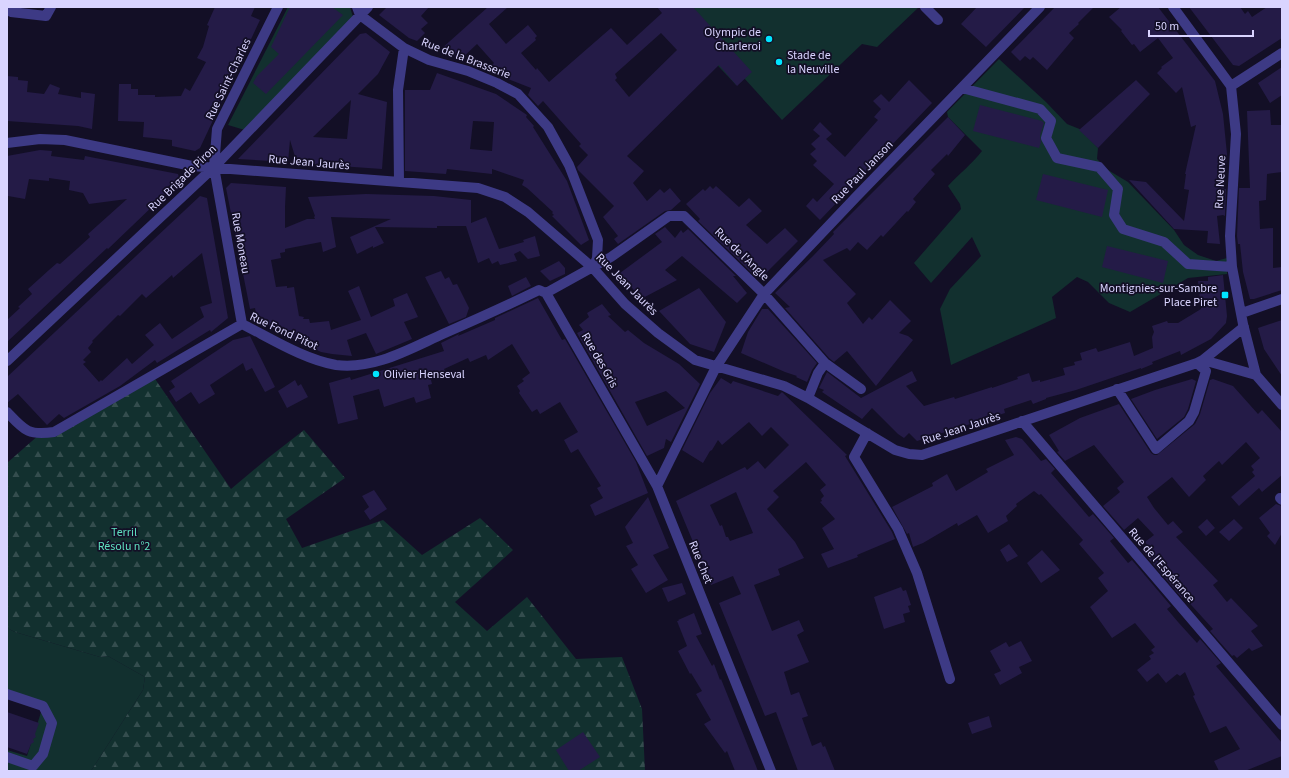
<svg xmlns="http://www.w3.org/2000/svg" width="1289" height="778" viewBox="0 0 1289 778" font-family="'Source Sans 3',sans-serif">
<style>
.green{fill:#12302f}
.forest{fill:url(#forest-firs)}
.building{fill:#241b47;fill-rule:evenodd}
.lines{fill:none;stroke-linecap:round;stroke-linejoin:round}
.minor{stroke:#3d3a85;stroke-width:10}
.poi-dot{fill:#00e5ff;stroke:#130f26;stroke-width:1.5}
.labels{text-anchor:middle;stroke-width:3.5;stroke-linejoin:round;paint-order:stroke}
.poi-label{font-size:12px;fill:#d9d4ff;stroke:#130f26;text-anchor:end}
.street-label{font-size:12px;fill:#d9d4ff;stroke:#130f26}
.park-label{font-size:12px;fill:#5fe0c0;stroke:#130f26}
</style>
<defs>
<pattern id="forest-firs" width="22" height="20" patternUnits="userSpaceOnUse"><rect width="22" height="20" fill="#12302f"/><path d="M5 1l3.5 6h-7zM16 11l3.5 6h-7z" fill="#344d4e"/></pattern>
</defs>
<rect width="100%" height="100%" fill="#130f26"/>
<path class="green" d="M288,7H350L353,17L248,131L228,125Z
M663,7H919L877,47L862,44L782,120L744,78L736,85Z
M999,59L1046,102L1067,124L1082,130L1098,148L1097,159L1108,170L1128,182L1174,230L1184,245L1198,255L1216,261L1227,258V274L1188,278L1130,312L1109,303L1088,282L1077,277L1052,297L1056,318L951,365L940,309L950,289L981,256L972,237L931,283L914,263L961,209L960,204L948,186C959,174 972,164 982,151L948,117L947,112Z
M7,628L15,632L100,657L108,656L145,677L143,690L91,771H7V750L27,756L43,706L7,694Z"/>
<path class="forest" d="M153,376L231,489L268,458L304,430L345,478L286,519L302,548L383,520L422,555L480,518L513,550L455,602L487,631L527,597L576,659L622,657L642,709L645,771H91L143,690L145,677L108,656L100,657L15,632L7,628V463L40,434Z"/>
<path class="building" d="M215,7H255L251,16L260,20L200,148L195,151L172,146V140L143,137L144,122L118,121L119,84H131V89H138V95H155V97L181,96L185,88L190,91L206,62L197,58L203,47L209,26L207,25Z
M290,7H332L343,15L266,94L253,83L257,76L279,54L271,47Z
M387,7H429L421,16L428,23L421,29L425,33L417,41L409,38L379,15Z
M488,7H508L489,24L506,44L528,25L537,36L535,38L536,40L521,53L536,70L537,68L549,82L611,28L627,45L662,13L657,7H693L752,72L737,86L719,65L627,156L644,171L633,183L647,201L660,189L664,193L670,188L681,201L671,210L665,211L618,244L614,239L618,236L603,217L614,206L578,170L577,167L588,155L579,146L581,144L543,101L538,106L528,95L531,88L508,79L492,65L494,63L477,44L461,59L440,50ZM661,33L677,50L629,97L615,80L617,78L615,74Z
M977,7H1025L986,47L961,24Z
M1055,7H1094L1078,23L1079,24L1069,33L1074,38L1047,70L1033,57L1030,60L1025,56L1020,61L1011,52Z
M1121,7H1158L1215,81L1223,114L1227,154L1224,189H1226L1225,216L1223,215L1217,216L1220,244L1207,243L1208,231L1174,229L1129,180L1146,182L1184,221L1189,190L1184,189L1186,174H1185L1196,125L1191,127L1182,87L1176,93L1157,73L1162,68L1161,67L1173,58L1158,38L1140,52L1134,44L1132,45L1121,31L1122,30L1109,17Z
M1189,7H1240L1245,14L1248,11L1252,17L1267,7H1282V38L1239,66L1233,65Z
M366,33L390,52L378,74L358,94L387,102L382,169L297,163L290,140L288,162L238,159L350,44L360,34ZM351,100L347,139L313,137Z
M1282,67V95L1270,103L1258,83Z
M437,73L496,94L527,115L526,117L534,126L533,127L567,181L589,240L581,245L552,216L554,215L552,213L553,212L527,188L522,185L524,180L492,169V174L447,169L446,174L405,171V90H430ZM473,121L494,122L492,151L470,149Z
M7,76L18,77V80L28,81L27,92L44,94L50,84L60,88L58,94L81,98V92L95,94L92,129L78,126L7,121Z
M909,80L932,103L820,220L806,206L813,198L817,202L834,184L813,165L817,161L810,154L816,149L811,144L820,136L813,130L820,122L832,134L826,139L845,157L878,120L874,117L881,109L873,101L881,94L889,102Z
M1136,80L1150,94L1098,148L1079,130Z
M980,105L1042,121L1044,123L1040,136L1041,142L1039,148L973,131Z
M1270,110L1271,125H1282V172L1267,174L1266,200L1259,201L1260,229L1273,228V268L1282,267V290L1254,299H1250L1243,272L1240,244H1238L1237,236L1239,188H1250L1247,111Z
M948,117L965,135L948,156L947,154L931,170L935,174L913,199L916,202L908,212L907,211L883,237L881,235L867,250L858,242L850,251L847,248L823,260L856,294L847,303L863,324L869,317L872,320L890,300L911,321L899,333L908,336L913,340L876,386L847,351L834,362L829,358L785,308L790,307L775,293L813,256L834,234L833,232Z
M40,150L52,151L51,156L84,160L85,156L178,174L180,180L108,249L107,248L7,342V320L20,308L18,307L32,294L28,289L49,270L57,263L60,264L78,248L90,237L88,234L127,199L89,204L83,193L69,190L70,181L49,178V181L29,179L25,199L8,196L7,156Z
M1043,174L1108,190L1102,217L1036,200Z
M231,183L286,187L285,207V228L307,219H315L314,217L315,216L308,197L366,194L434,196L471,200V223L486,217L499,249L524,242L523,240L535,236L540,256L528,259L520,251L514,254L517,261L500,265L498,261L492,264L489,258L478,263L466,226H437V228L375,227L384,243L373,248V246L357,254L350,237L391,219L331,217L336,247L323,252L321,242L285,249V252L280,253L281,258L271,260L276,287L287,286V288L294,287L299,316L304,317L303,319H309L310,323L329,321L331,330L361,320L348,291L359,286L371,317L395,306L393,299L407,293L418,317L404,322L412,339L376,354L366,333L347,340L352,356L332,354L321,352L282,333L257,319L255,308L250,309L226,188Z
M710,186L713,189L716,186L739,207L749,198L762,211L746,225L767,244L785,228L798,241L763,276H755L698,221L700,219L686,204L703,189L705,191Z
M200,196L207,198L228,318L211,332L210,330L157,363L155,360L120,386L64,418L59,414L47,425L18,394L7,403V377ZM202,253L212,303L200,307L204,317L172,339L160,323L145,335L154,345L132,364L127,358L102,381L101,380L99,382L83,364L86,362L83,360L91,352L88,348L93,342L92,341L118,315L120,316L142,294L146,298L172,275L173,278Z
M665,227L675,238L681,230L683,233L688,229L736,276H733L747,293L737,303L682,256L665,270L677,280L641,299L620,273L662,242L655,234Z
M1107,246L1168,261L1163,283L1102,267Z
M559,261L565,268V274L550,281L540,271Z
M441,271L445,279L449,277L453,285L457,284L469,308L466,317L449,324L425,277Z
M1223,275L1227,316L1226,323L1211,339L1181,355L1180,351L1152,362L1153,364L1141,369V368L1076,390L1046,398V399L1033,404L1031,400L1004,409L1005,413L917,441L909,433L904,438L898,434L872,408L862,419L822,392L824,390L819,388L827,372L861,398L912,371L917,381L906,386L924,406L954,397L955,399L992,387V388L1018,379L1017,377L1029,373L1032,382L1040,380V382L1065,375L1063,368L1075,365L1074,362L1082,360L1080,353L1096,348L1098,352L1130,342L1134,356L1153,348L1152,337L1154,332L1152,326L1167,321L1168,323H1178L1201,309L1198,281H1208V277Z
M526,277L531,286L512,296L508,286Z
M699,288L726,322L714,352L690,344L659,311Z
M538,298L562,340L565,339L636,462L648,493L595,516L590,505L603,498L597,488L601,486L578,449L571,453L564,440L578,432L560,402L540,414L537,409L532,412L519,393L520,391L517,386L524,381L522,379L530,373L512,344L488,360L486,355L470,362L468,358L444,369L445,371L430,376L432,384L428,385L431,398L416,403L414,397L384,407L379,389L353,396L358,419L338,424L329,383L350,377L351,380L444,351L441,343L459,334L458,336L495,320V318Z
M602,304L611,315L608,316L625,332L628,330L644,343L679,364L700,384L671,442L666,439L664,448L647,456L577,333L583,330L579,325L589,317L587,313ZM666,391L685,408L647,426L635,402Z
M762,309H768L817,363L812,370L807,382L796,377L797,376L785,372L741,353L748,332Z
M1282,320V376L1264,349L1258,328Z
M250,336L275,387L265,392L252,368L246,371L243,363L210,385L215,394L199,404L191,392L176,402L169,391L175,387L171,381L233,340Z
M721,378L731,384L733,381L778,396L782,392L847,455L845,456L892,532L895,539L857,555L858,557L828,568L821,554L834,549L822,528L835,519L820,502L822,501L821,499L824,496L820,490L826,485L806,462L773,491L779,497L767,509L795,542L804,558L778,569L780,575L754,585L772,631L799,620L804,631L797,635L809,662L784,672L791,695L799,692L808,716L802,718L812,746L821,742L823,747L825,746L835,771H798L776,712L765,716L719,603L741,594L733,576L711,585L676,501L745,467L747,470L758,461L765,469L789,445L771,427L762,436L749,422L722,445L718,440L712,450L710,451L703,463L682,450L710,393ZM736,492L753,533L730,541L728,537H726L722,525L720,526L710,505Z
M1192,379L1196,381L1188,409L1184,417L1157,439L1131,399L1155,390Z
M1213,379L1233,386L1258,414L1262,410L1282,432V475L1262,492L1259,488L1239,506L1231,497L1255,476L1252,472L1254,470L1251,466L1260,458L1246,442L1222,465L1219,461L1203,476L1206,480L1189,497L1172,477L1147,497L1154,508L1168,525L1173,521L1183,532L1176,537L1218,581L1213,585L1227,602L1231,598L1258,626L1251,631L1263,646L1252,651L1249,648L1237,658L1234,655L1232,656L1210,631L1213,629L1183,596L1182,598L1142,551L1148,546L1145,542L1154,535L1138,518L1124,530L1103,506L1120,492L1117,488L1124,482L1094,445L1065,461L1057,452L1059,451L1049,435L1080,418L1119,404L1151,453L1154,455H1157L1195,424L1200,414L1210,380Z
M295,380L298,386L301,384L308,397L287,408L278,391Z
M1016,437L1022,439L1041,461L1046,459L1055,469L1051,473L1071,496L1089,517L1093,514L1114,538L1110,541L1128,563L1132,560L1171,606L1167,609L1178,622L1197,643L1200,639L1221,663L1216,666L1282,743V756L1245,771H1219L1214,761L1240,749L1226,726L1210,733L1193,696L1195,695L1185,672L1180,676L1177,674L1166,683L1158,673L1147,682L1137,670L1151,659L1149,656L1154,653L1151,650L1155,647L1135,623L1112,638L1090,607L1108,591L1098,578L1104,573L1079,544L1083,540L1041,494L1039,495L1034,491L1016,504L1017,506L1006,516L1008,521L988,533L977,515L958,526L957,523L923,543L913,547L909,533L907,534L892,507L933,486L932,483L947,474L956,491L988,472L986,469L1014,455L1005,440Z
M374,490L387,509L370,520L364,511L369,507L362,496Z
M648,497L669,548L653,555L668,580L646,593L631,569L638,565L626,546L633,543L625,527Z
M1276,504L1282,506V533L1275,545L1267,536L1270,533L1259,518Z
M1207,519L1215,528L1206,536L1198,527Z
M1234,519L1243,528L1229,541L1219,532Z
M1009,544L1018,556L1007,562L1000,550Z
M1042,550L1060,570L1041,583L1027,563Z
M682,583L686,594L668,602L662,588Z
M901,587L903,591L906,590L911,605L908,606L910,612L903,614L905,622L884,629L874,597Z
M694,613L702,634L696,636L712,666L714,664L720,680L721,679L758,771H735L727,751L725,753L704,724L711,720L696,694L702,691L691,673L690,674L678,651L687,646L677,621H679L678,620Z
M1021,641L1032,661L1019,667L1022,673L1000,685L994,674L1001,671L990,651L1006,642L1009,647Z
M7,712L39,723L35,734L36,737L33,739L34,742L31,744L27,754L7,747Z
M989,716L992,727L972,734L968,723Z
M583,732L600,757L578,771H569L556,750Z"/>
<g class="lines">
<path class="minor" d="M357,7L360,15L404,48L429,60L468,71L497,83L518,94L548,127L569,165L598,240L597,258L593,268
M925,7L938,20
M1173,7L1231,86L1236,134L1230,236L1232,267L1243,324L1256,375
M11,12L46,16L51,7
M1231,86L1282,53
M962,88L1040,109L1051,121L1046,138L1057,158L1099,167L1118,189L1114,215L1123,229L1164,242L1188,264L1232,267
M7,143L40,139L65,140L192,166L478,188L505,197L528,212L593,268L625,304L658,333L695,360L784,386L808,398L895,450L909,454L922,455L1197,363L1203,360L1244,327
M399,182L398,90L404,48
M546,293L611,257L669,216H684L764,294L825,363L818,373L808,398
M546,293L657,486
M1242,313L1282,299
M242,324L214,167L217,129L278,7
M1203,360L1256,375L1282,405
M7,361L214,167L368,7
M825,363L861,389
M1117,389L1156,449L1189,421L1194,412L1206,371L1197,363
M7,412C24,430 28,436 54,432L242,324C270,338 305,360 336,365C375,370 411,348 445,333C477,319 508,305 539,290L546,293
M1022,421L1282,725
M867,433L854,457L898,529L917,573L950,679
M1280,498L1282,500
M7,694L43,706L52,723L43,754L33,766L7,757
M771,771L657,486L716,367L764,294L856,197L1040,7"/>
</g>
<g class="poi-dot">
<circle cx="769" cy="39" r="4"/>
<circle cx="779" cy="62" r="4"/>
<rect x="1221" y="291" width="8" height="8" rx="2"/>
<circle cx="376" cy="374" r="4"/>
</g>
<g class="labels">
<g class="poi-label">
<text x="761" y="36">Olympic de<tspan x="761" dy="14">Charleroi</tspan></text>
<text x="787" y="59" text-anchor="start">Stade de<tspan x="787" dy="14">la Neuville</tspan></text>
<text x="1217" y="292">Montignies-sur-Sambre<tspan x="1217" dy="14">Place Piret</tspan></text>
<text x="384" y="378" text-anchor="start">Olivier Henseval</text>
</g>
<g class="street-label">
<text transform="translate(466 58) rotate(21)" y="4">Rue de la Brasserie</text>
<text transform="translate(228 79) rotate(-64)" y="4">Rue Saint-Charles</text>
<text transform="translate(309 162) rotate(5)" y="4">Rue Jean Jaurès</text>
<text transform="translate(862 172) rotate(-46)" y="4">Rue Paul Janson</text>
<text transform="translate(182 178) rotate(-44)" y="4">Rue Brigade Piron</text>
<text transform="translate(1220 182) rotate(-87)" y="4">Rue Neuve</text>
<text transform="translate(241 243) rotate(80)" y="4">Rue Moneau</text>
<text transform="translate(742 254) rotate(44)" y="4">Rue de l'Angle</text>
<text transform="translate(627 284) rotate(45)" y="4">Rue Jean Jaurès</text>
<text transform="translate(284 331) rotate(25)" y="4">Rue Fond Pitot</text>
<text transform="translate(600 360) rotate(60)" y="4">Rue des Gris</text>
<text transform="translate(961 428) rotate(-18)" y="4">Rue Jean Jaurès</text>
<text transform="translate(701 562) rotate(68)" y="4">Rue Chet</text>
<text transform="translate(1162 565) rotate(49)" y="4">Rue de l'Espérance</text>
</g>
<g class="park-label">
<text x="124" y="536">Terril<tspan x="124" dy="14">Résolu n°2</tspan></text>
</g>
</g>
<rect width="1289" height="778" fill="none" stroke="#d9d4ff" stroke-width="16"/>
<path d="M1149 30v6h104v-6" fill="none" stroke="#d9d4ff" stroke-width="2"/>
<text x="1155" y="30" font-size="12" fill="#d9d4ff" stroke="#130f26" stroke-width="3" paint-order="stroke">50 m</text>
</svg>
